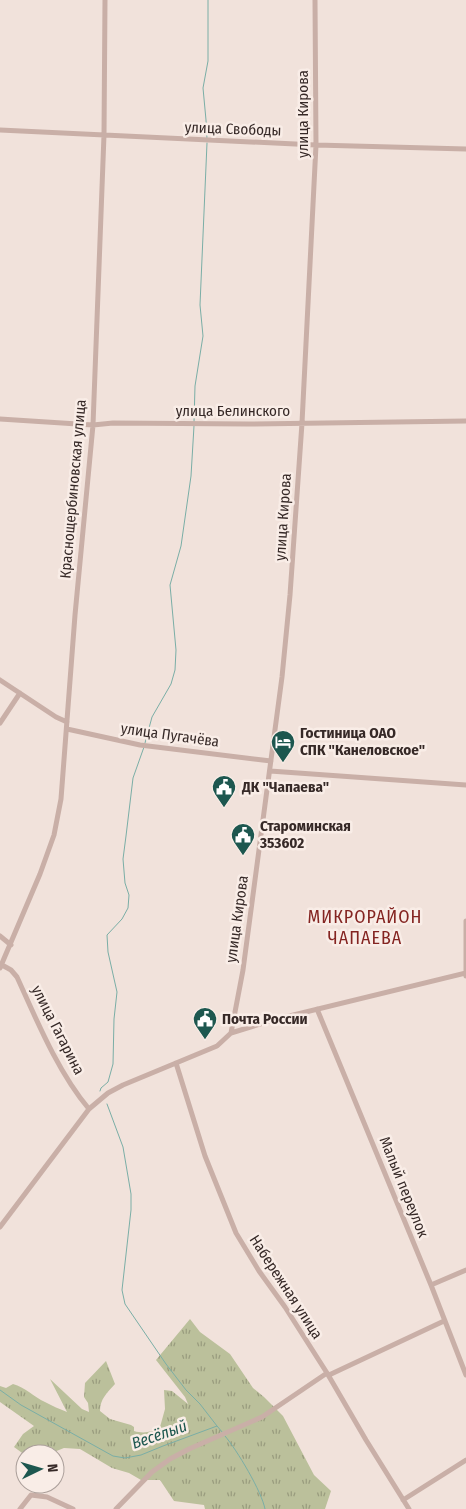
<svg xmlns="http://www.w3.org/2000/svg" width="466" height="1509" viewBox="0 0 466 1509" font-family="'Fira Sans Condensed',sans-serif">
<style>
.grass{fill:url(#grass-tufts)}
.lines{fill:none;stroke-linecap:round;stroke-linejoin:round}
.stream{stroke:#7aaea6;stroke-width:1}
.minor{stroke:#c9afa7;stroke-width:5}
.labels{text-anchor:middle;stroke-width:5;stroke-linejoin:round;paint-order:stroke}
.street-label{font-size:15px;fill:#362927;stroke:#f9ede7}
.poi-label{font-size:15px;font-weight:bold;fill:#362927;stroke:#f9ede7;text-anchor:start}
.water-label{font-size:16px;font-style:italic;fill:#1d574f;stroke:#f9ede7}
.quarter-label{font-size:18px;letter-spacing:1px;fill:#842421;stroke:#f9ede7}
</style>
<defs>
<pattern id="grass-tufts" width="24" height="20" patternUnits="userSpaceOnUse" patternTransform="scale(1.25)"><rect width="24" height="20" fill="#bbc09b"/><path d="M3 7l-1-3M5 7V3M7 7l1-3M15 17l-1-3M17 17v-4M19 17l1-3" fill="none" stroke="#999c7e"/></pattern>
</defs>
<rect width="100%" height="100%" fill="#f1e2db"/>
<path class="grass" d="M190,1319L200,1332L230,1354L253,1388L264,1397L283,1416L314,1475L331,1491L325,1509H205L204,1505L174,1501L160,1480H141L129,1473L112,1468L80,1449L64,1448L49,1454L25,1455L14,1447L23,1434L34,1426L0,1402V1386L6,1388L13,1384C25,1387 34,1397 45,1402C52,1406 60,1409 67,1412L50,1379L82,1409L89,1412L88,1403L84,1397L85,1383L106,1361L115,1384C107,1393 100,1399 100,1411L110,1419L131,1425L134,1427V1431C144,1434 152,1432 160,1427L165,1409L164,1390L172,1391L188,1404L185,1397L156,1360Z"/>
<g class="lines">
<path class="stream" d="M207,139L206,120L203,88L208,61V0
M194,422L195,386L203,336L200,305L207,143
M145,743L152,717L171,684L175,670L176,650L170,585L181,546L191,476L194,426
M100,1091L101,1088L108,1082L113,1064L114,1019L117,992L108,952L107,935L122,919L128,908L129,895L125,883L123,859L126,836L133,778L144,747
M107,1104L123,1147L131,1194V1210L122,1290L125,1304L166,1364L186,1390L200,1404L217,1426
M0,1390L21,1405L113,1456L125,1458L141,1455L163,1446L217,1426L223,1433
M225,1436C237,1450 262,1492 265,1509"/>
<path class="minor" d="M0,130L316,145L466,149
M0,419L93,425L113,423L248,424L466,421
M0,680L56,717L67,722
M0,723L20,693
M67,729L140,745L271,761
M270,771L466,785
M0,936L11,945
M2,965L11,970L17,977C37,1021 58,1072 89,1109
M0,968L40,874L54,835L61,799L75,615L93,425L104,135L105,0
M466,976V921
M317,1009L431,1285L466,1375
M231,1033L243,970L282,677L290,595L302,423L316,145L315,0
M176,1063L205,1156L236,1233L259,1271L285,1307L327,1373L366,1440L409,1509
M0,1227L89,1109L108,1093L123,1085L217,1046L231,1033L273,1020L466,973
M431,1285L466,1270
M329,1375L444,1321
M403,1500L466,1460
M20,1509L31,1495L47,1497L73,1509
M116,1509L152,1472L170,1459L189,1449L262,1417L327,1373"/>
</g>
<defs>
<g id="hotel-pin" transform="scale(1.25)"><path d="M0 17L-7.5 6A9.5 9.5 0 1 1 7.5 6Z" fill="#1d574f" stroke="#f9ede7"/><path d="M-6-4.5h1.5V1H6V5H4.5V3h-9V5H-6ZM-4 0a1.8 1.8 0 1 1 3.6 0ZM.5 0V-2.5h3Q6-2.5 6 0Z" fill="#fff"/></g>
<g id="civic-pin" transform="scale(1.25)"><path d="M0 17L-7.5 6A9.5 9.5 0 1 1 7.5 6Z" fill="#1d574f" stroke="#f9ede7"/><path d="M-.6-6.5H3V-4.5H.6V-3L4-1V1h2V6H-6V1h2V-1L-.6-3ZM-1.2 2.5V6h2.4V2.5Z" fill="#fff"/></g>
</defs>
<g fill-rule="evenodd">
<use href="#hotel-pin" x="283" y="742"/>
<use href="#civic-pin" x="224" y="787"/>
<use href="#civic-pin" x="243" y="835"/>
<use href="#civic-pin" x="205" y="1019"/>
</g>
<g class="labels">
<g class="street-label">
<text transform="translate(303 114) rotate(-90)" y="5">улица Кирова</text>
<text transform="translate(233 129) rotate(2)" y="5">улица Свободы</text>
<text x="233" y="416">улица Белинского</text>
<text transform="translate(73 489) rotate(-85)" y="5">Краснощербиновская улица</text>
<text transform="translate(283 517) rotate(-86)" y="5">улица Кирова</text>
<text transform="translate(170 735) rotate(8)" y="5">улица Пугачёва</text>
<text transform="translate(237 919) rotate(-82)" y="5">улица Кирова</text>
<text transform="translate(58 1030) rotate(63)" y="5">улица Гагарина</text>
<text transform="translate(404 1187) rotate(68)" y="5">Малый переулок</text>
<text transform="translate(286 1287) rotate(57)" y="5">Набережная улица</text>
</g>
<g class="poi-label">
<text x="300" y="738">Гостиница ОАО<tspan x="300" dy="17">СПК "Канеловское"</tspan></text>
<text x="242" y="792">ДК "Чапаева"</text>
<text x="260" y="831">Староминская<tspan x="260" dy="17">353602</tspan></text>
<text x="222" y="1024">Почта России</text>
</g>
<g class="water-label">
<text transform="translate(159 1434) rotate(-19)" y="6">Весёлый</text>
</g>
<g class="quarter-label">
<text x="365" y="923">МИКРОРАЙОН<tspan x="365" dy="21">ЧАПАЕВА</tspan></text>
</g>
</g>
<g transform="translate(40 1469) rotate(85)"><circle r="24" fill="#f9ede7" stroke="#ab9f9a"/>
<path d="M0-4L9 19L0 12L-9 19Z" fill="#1d574f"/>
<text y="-8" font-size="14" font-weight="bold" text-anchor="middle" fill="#362927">N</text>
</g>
</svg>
